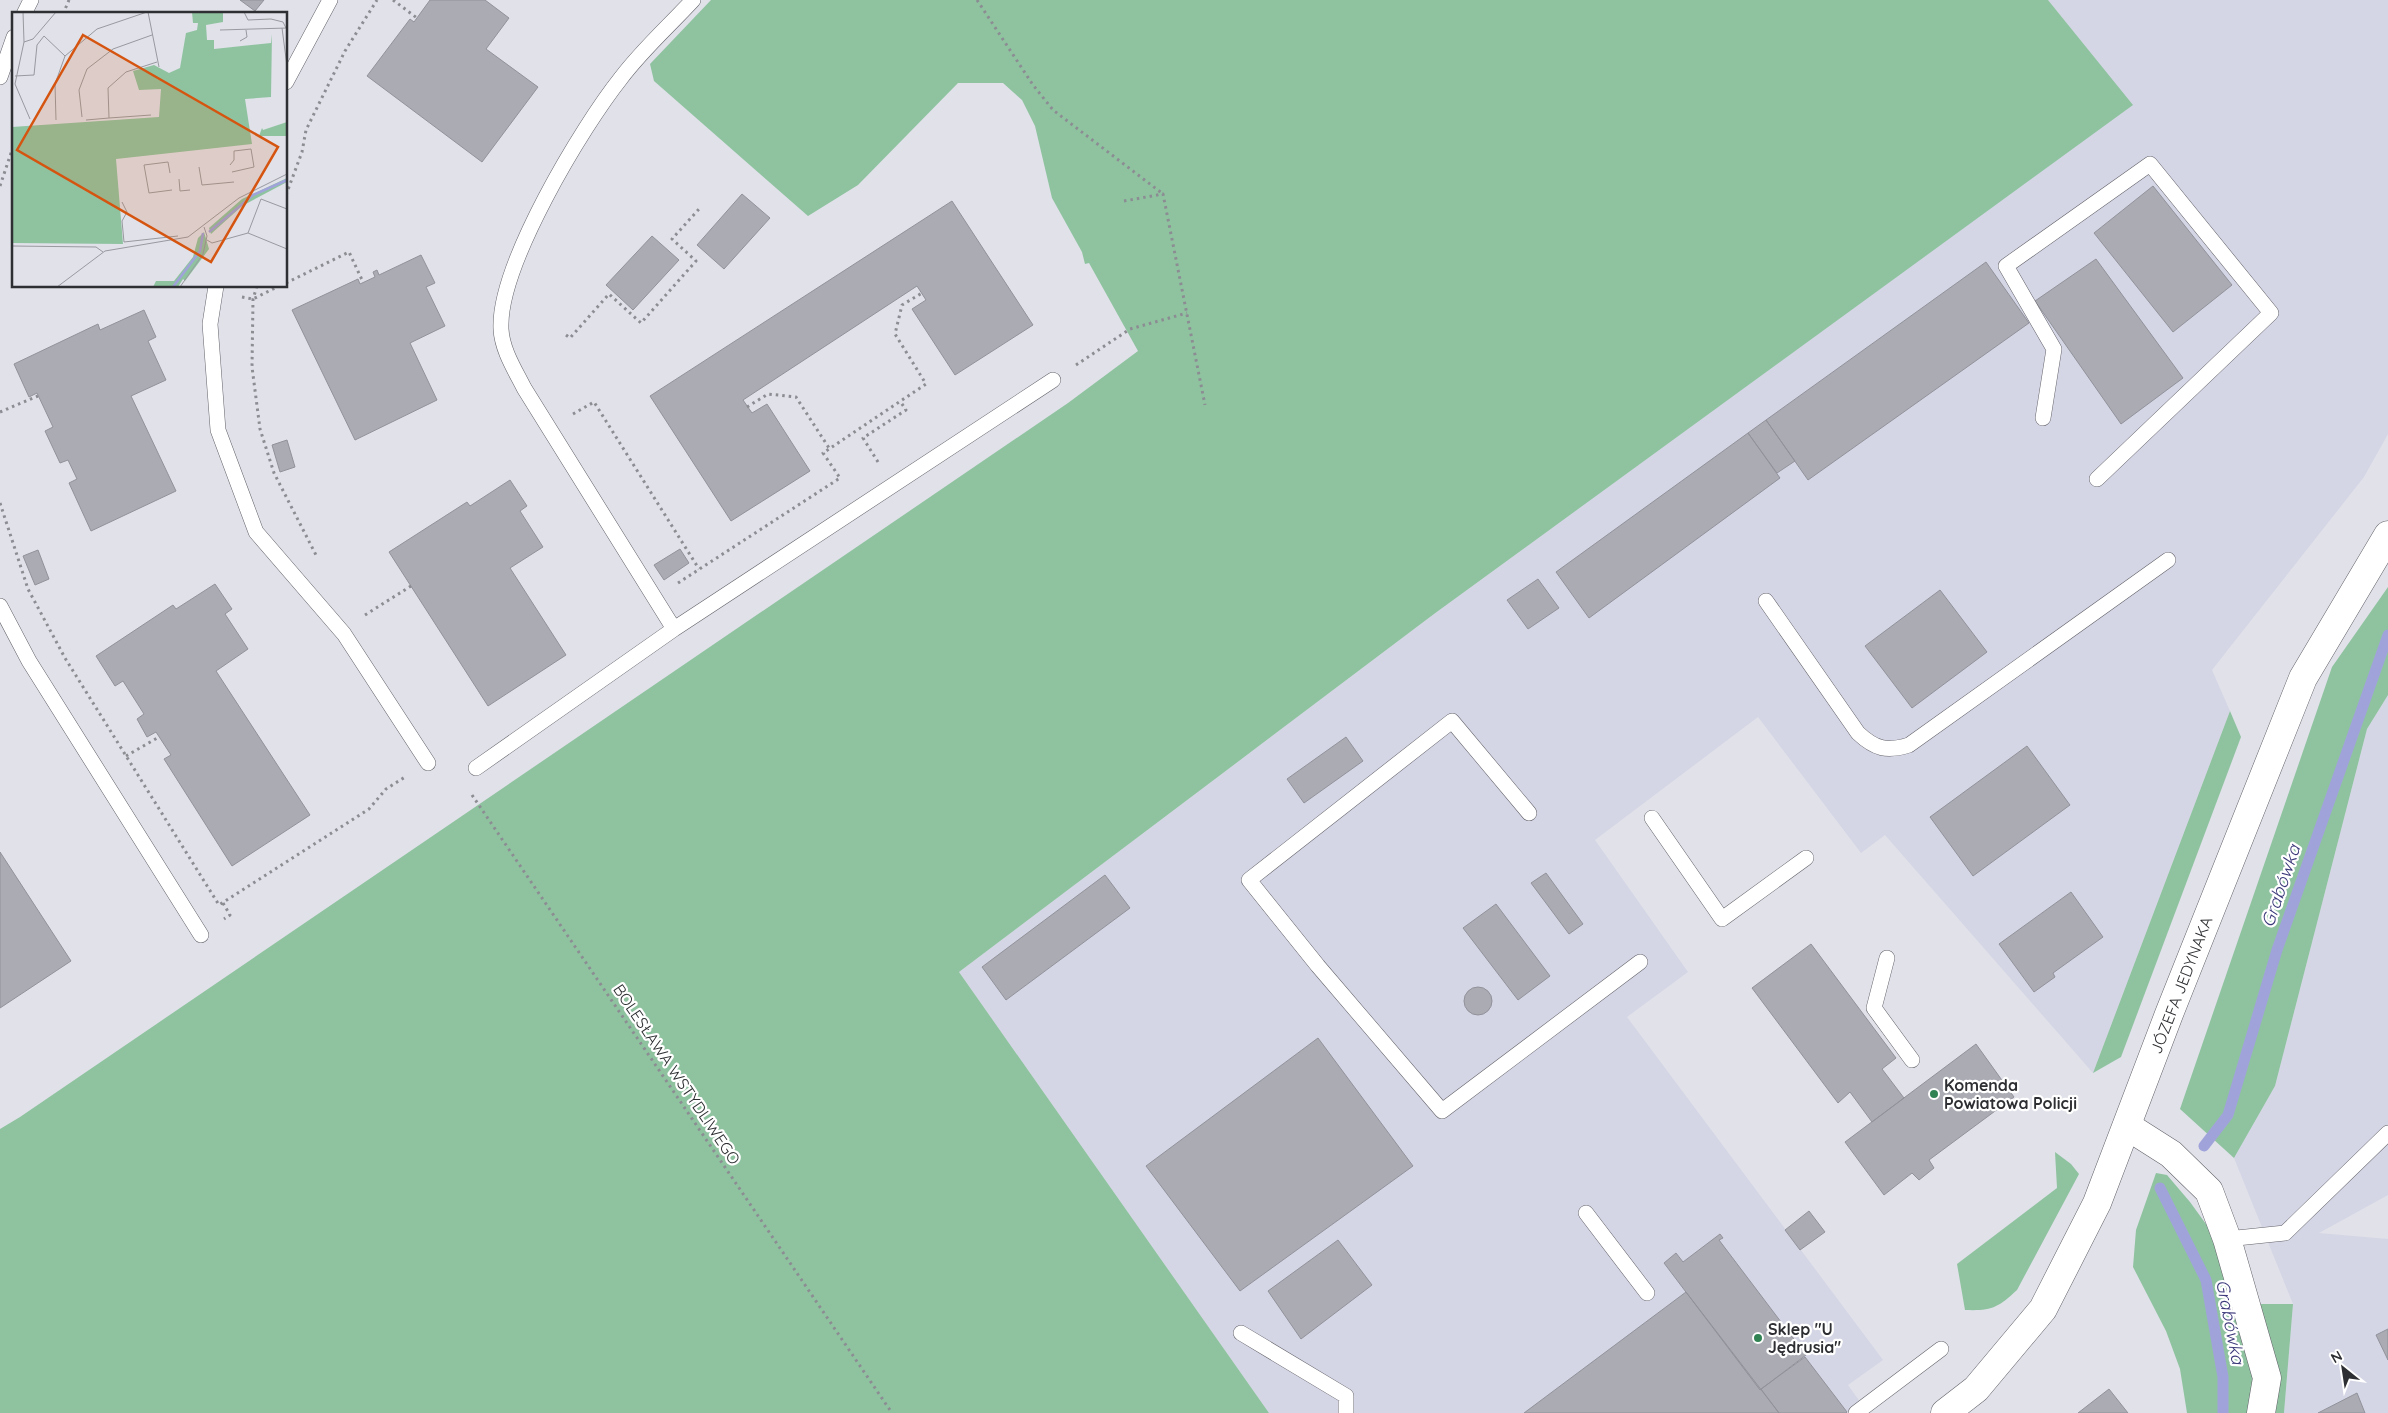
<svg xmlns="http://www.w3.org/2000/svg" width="2388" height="1413" viewBox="0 0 2388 1413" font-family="Quicksand,sans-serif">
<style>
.built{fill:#d5d6e5}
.green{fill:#8fc3a0}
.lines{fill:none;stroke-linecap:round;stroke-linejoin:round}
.stream{stroke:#a0a3da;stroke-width:11}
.building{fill:#aaabb3;stroke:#91929a}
.service-casing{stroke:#62626a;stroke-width:16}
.minor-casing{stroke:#62626a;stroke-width:29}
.tertiary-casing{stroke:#62626a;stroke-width:29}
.path{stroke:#8c8d93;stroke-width:3;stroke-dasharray:2.5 4;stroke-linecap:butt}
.service{stroke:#fff;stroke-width:15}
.minor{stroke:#fff;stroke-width:28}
.tertiary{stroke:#fff;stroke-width:28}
.poi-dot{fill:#318354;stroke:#fff;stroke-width:2}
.labels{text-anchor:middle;stroke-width:4.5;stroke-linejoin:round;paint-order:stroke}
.street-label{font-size:16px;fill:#2e2f32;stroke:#fff}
.poi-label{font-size:16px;font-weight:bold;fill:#2e2f32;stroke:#fff;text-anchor:start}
.water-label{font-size:18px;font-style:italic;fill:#3c397b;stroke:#fff}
.inset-river{fill:none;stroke:#a0a3da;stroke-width:2.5}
.inset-road{fill:none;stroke:#999aa0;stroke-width:1}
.view{fill:#d55510;fill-opacity:0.15;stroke:#d55510;stroke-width:2.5}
.inset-edge{fill:none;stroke:#2e2f32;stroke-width:2.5}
</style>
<rect width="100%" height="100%" fill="#e0e1e9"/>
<path class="built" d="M2048,0H2388V434L2364,477L2212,670L2230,711L2093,1073L1885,835L1861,853L1758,717L1595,840L1688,972L1627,1017L1883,1360L1848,1385L1868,1413H1269L959,972L1434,614L2132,105Z
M2388,695V1195L2319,1233L2388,1239V1413H2284L2293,1304L2234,1158L2275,1086L2367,729Z"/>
<path class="green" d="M711,0H2048L2133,105L1434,614L959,972L1269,1413H0V1129L20,1117L1068,403L1138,351L1089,263L1085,264L1082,252L1052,198L1035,126L1022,100L1003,83H958L858,185L808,216L654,81L650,64Z
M2388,587V695L2367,729L2275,1086L2234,1158L2180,1109L2332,667Z
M2230,711L2241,737L2121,1057L2093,1073Z
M2055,1152L2071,1164L2079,1174L2017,1290C1998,1308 1991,1311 1965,1310L1957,1264L2057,1188Z
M2156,1173L2167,1175L2190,1202L2211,1231L2255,1304H2293L2284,1413H2187L2180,1369L2166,1331L2133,1267L2136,1230Z"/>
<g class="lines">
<path class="stream" d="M2204,1146L2228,1115L2277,950L2388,635
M2160,1188L2206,1280L2223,1377V1413"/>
</g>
<path class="building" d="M240,0H264L255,11Z
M430,0H485L509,18L486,49L538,87L482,162L367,76L410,19L414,22Z
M2153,186L2232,285L2173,332L2094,233Z
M742,194L770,218L724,269L697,245Z
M952,201L1033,325L955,375L912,309L926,300L917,286L743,400L752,413L767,404L810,471L731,521L650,396Z
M652,236L679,260L633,310L606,285Z
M421,255L435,283L426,287L445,326L410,343L437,400L355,440L292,310L358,279L360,284L375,277L373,272L377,270L379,275Z
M2096,259L2183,378L2121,424L2035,301Z
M1986,262L2029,323L1808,480L1766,420Z
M144,310L156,337L148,341L166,380L131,396L176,491L91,531L69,483L77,479L68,460L60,463L45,431L53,427L37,393L29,397L14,364L98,324L100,330Z
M1766,420L1795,461L1777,473L1748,433Z
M1748,433L1780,478L1589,618L1556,572Z
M287,440L295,467L280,472L272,445Z
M510,480L527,506L520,511L543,547L510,568L566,655L488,706L389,552L467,502L470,506Z
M680,549L689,563L664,580L654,565Z
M38,550L49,579L35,585L23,556Z
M1538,579L1559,608L1528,629L1507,600Z
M215,584L232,609L225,614L248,649L216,671L310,815L232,866L164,759L171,755L156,732L147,737L137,719L144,714L123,681L115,686L96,656L173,605L176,609Z
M1940,590L1987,652L1912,708L1865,646Z
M1346,737L1363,761L1304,803L1287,779Z
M2027,746L2070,805L1973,876L1930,817Z
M0,852L71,961L0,1008Z
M1546,873L1583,924L1569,934L1531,883Z
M1105,875L1130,908L1006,1000L982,967Z
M2071,892L2103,937L2053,973L2055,977L2034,992L1999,944Z
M1496,904L1550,976L1518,1000L1463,928Z
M1811,944L1896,1058L1882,1069L1904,1098L1872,1122L1850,1092L1838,1103L1752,988Z
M1464 1001a14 14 0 1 1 28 0a14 14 0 1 1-28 0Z
M1318,1038L1413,1166L1240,1291L1146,1166Z
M1976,1044L2014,1097L1929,1160L1934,1168L1919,1180L1912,1173L1884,1195L1845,1142Z
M1809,1211L1825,1232L1800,1250L1785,1230Z
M1720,1234L1723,1238L1719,1240L1806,1355L1760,1390L1664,1263L1676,1253L1683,1262Z
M1338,1240L1372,1285L1301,1339L1268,1291Z
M1686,1292L1779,1413H1524Z
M2388,1329V1360L2376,1335Z
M1805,1357L1847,1412L1846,1413H1779L1761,1389Z
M2109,1389L2128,1413H2078Z
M2357,1393L2365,1413H2318Z"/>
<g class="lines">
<g class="service-casing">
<path id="service" d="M693,0C669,26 642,50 621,78C582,127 498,266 501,329C502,350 515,370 524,388L674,629L1053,380
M24,14L31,0
M0,77L14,37
M286,82L330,0
M216,286L210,324L218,430L256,532L344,634L428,763
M2043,418L2054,349L2006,266L2150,164L2271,313L2097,479
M1766,601L1858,733C1875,749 1887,752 1909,745L2168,560
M0,606L29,661L201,935
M476,768L674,629
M1529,813L1452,721L1249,880L1318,966L1442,1111L1640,962
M1652,818L1722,919L1806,858
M1887,958L1874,1008L1912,1060
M1586,1213L1647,1293
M2227,1239L2285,1233L2388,1133
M1241,1333L1346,1396V1413
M1856,1413L1941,1349"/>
</g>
<g class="minor-casing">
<path id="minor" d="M2127,1126L2171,1154L2209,1191L2227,1239L2267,1378L2261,1413"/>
</g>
<g class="tertiary-casing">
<path id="tertiary" d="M1945,1413L1976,1389L2043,1309L2097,1203L2169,1014L2303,678L2388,535"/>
</g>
<path class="path" d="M393,0L417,18
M977,0L1033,85L1053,110L1163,194
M63,14L69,0
M0,186L14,144
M286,195L302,152L306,130L345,51L377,0
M1124,201L1163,194L1205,405
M286,283L349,252L363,282
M257,286L253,299L252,367L260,429L274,473L316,555
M242,297L253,299L279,286
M566,335L570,338L609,294L641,323L696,261L672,239L699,209
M1076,365L1130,329L1187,313
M747,407L768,394L796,397L829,448
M0,412L38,396
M573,414L594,402L699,569
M878,462L863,438L906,410L900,401
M0,503L28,589L65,658L219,905L369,809L386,789L405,777
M678,583L840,478L823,453L926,384L895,334L902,305L922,293
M365,615L411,586
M126,756L159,737
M472,795L892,1413
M223,903L230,915L224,919"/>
<use href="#service" class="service"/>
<use href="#minor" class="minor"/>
<use href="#tertiary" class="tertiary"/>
</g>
<g class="poi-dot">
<circle cx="1934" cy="1094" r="5"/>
<circle cx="1758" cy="1338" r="5"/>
</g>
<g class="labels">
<g class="street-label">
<text transform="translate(2181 985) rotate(-69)" y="6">JÓZEFA JEDYNAKA</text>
<text transform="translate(677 1074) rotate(56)" y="6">BOLESŁAWA WSTYDLIWEGO</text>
</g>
<g class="poi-label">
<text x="1944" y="1091">Komenda<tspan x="1944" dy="18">Powiatowa Policji</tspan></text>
<text x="1768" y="1335">Sklep "U<tspan x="1768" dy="18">Jędrusia"</tspan></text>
</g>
<g class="water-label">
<text transform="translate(2281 886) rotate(-71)" y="6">Grabówka</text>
<text transform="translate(2230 1322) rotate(79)" y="6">Grabówka</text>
</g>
</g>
<g transform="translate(12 12)">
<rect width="275" height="275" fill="#e0e1e9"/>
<path d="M180,0H211V10L194,13L195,28H202V37L259,31L260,22L259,85L233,87L240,132L104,147L111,232L0,231V115L147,105L149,77L127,78L121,59L142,53L157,61L168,56L174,21L185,18L186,11H181ZM275,110V124H247L250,116L251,118ZM275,166V170L230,194L199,222L197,216L230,187ZM192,220L197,237L173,269L171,267L166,275H141L144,269H162L181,245L186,226Z" fill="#8fc3a0"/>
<path class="inset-river" d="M197,220L241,183L275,168M161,275L188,239L191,221"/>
<path class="inset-road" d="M11,0L12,30L3,72L18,107M136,0L147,55M232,0L236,8L259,7L271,10L274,16M270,16L275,54M208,18L275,16M228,29L235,25L234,18M12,30L21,27L44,0M3,64L22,63L25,33L32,24L53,44M139,103L97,106L96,76L114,60L145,50M70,105L67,78L75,57L101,37L140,23M44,108L43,72L53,44L85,17L135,0M74,108L97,106M218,153L222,148V139L239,137L242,155L220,160M187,155L190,173L222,170M158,161L156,150L132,153L137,181L160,178M167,167L168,179L178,178M110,190L115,200L110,209L112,230L166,224M236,221L249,187L275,197M195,228L200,231L236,221L275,237M0,234L84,235L91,240M45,275L93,239L176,225L227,186L275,162M168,275L191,242L195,224L192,215"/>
<path class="view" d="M71,23L266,135L199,250L5,138Z"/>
<rect width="275" height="275" class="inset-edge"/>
</g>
<g transform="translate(2343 1368) rotate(330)" stroke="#ffffff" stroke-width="4" paint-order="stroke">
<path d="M0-4L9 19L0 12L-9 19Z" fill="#2e2f32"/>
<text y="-8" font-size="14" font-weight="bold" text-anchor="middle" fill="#2e2f32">N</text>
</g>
</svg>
